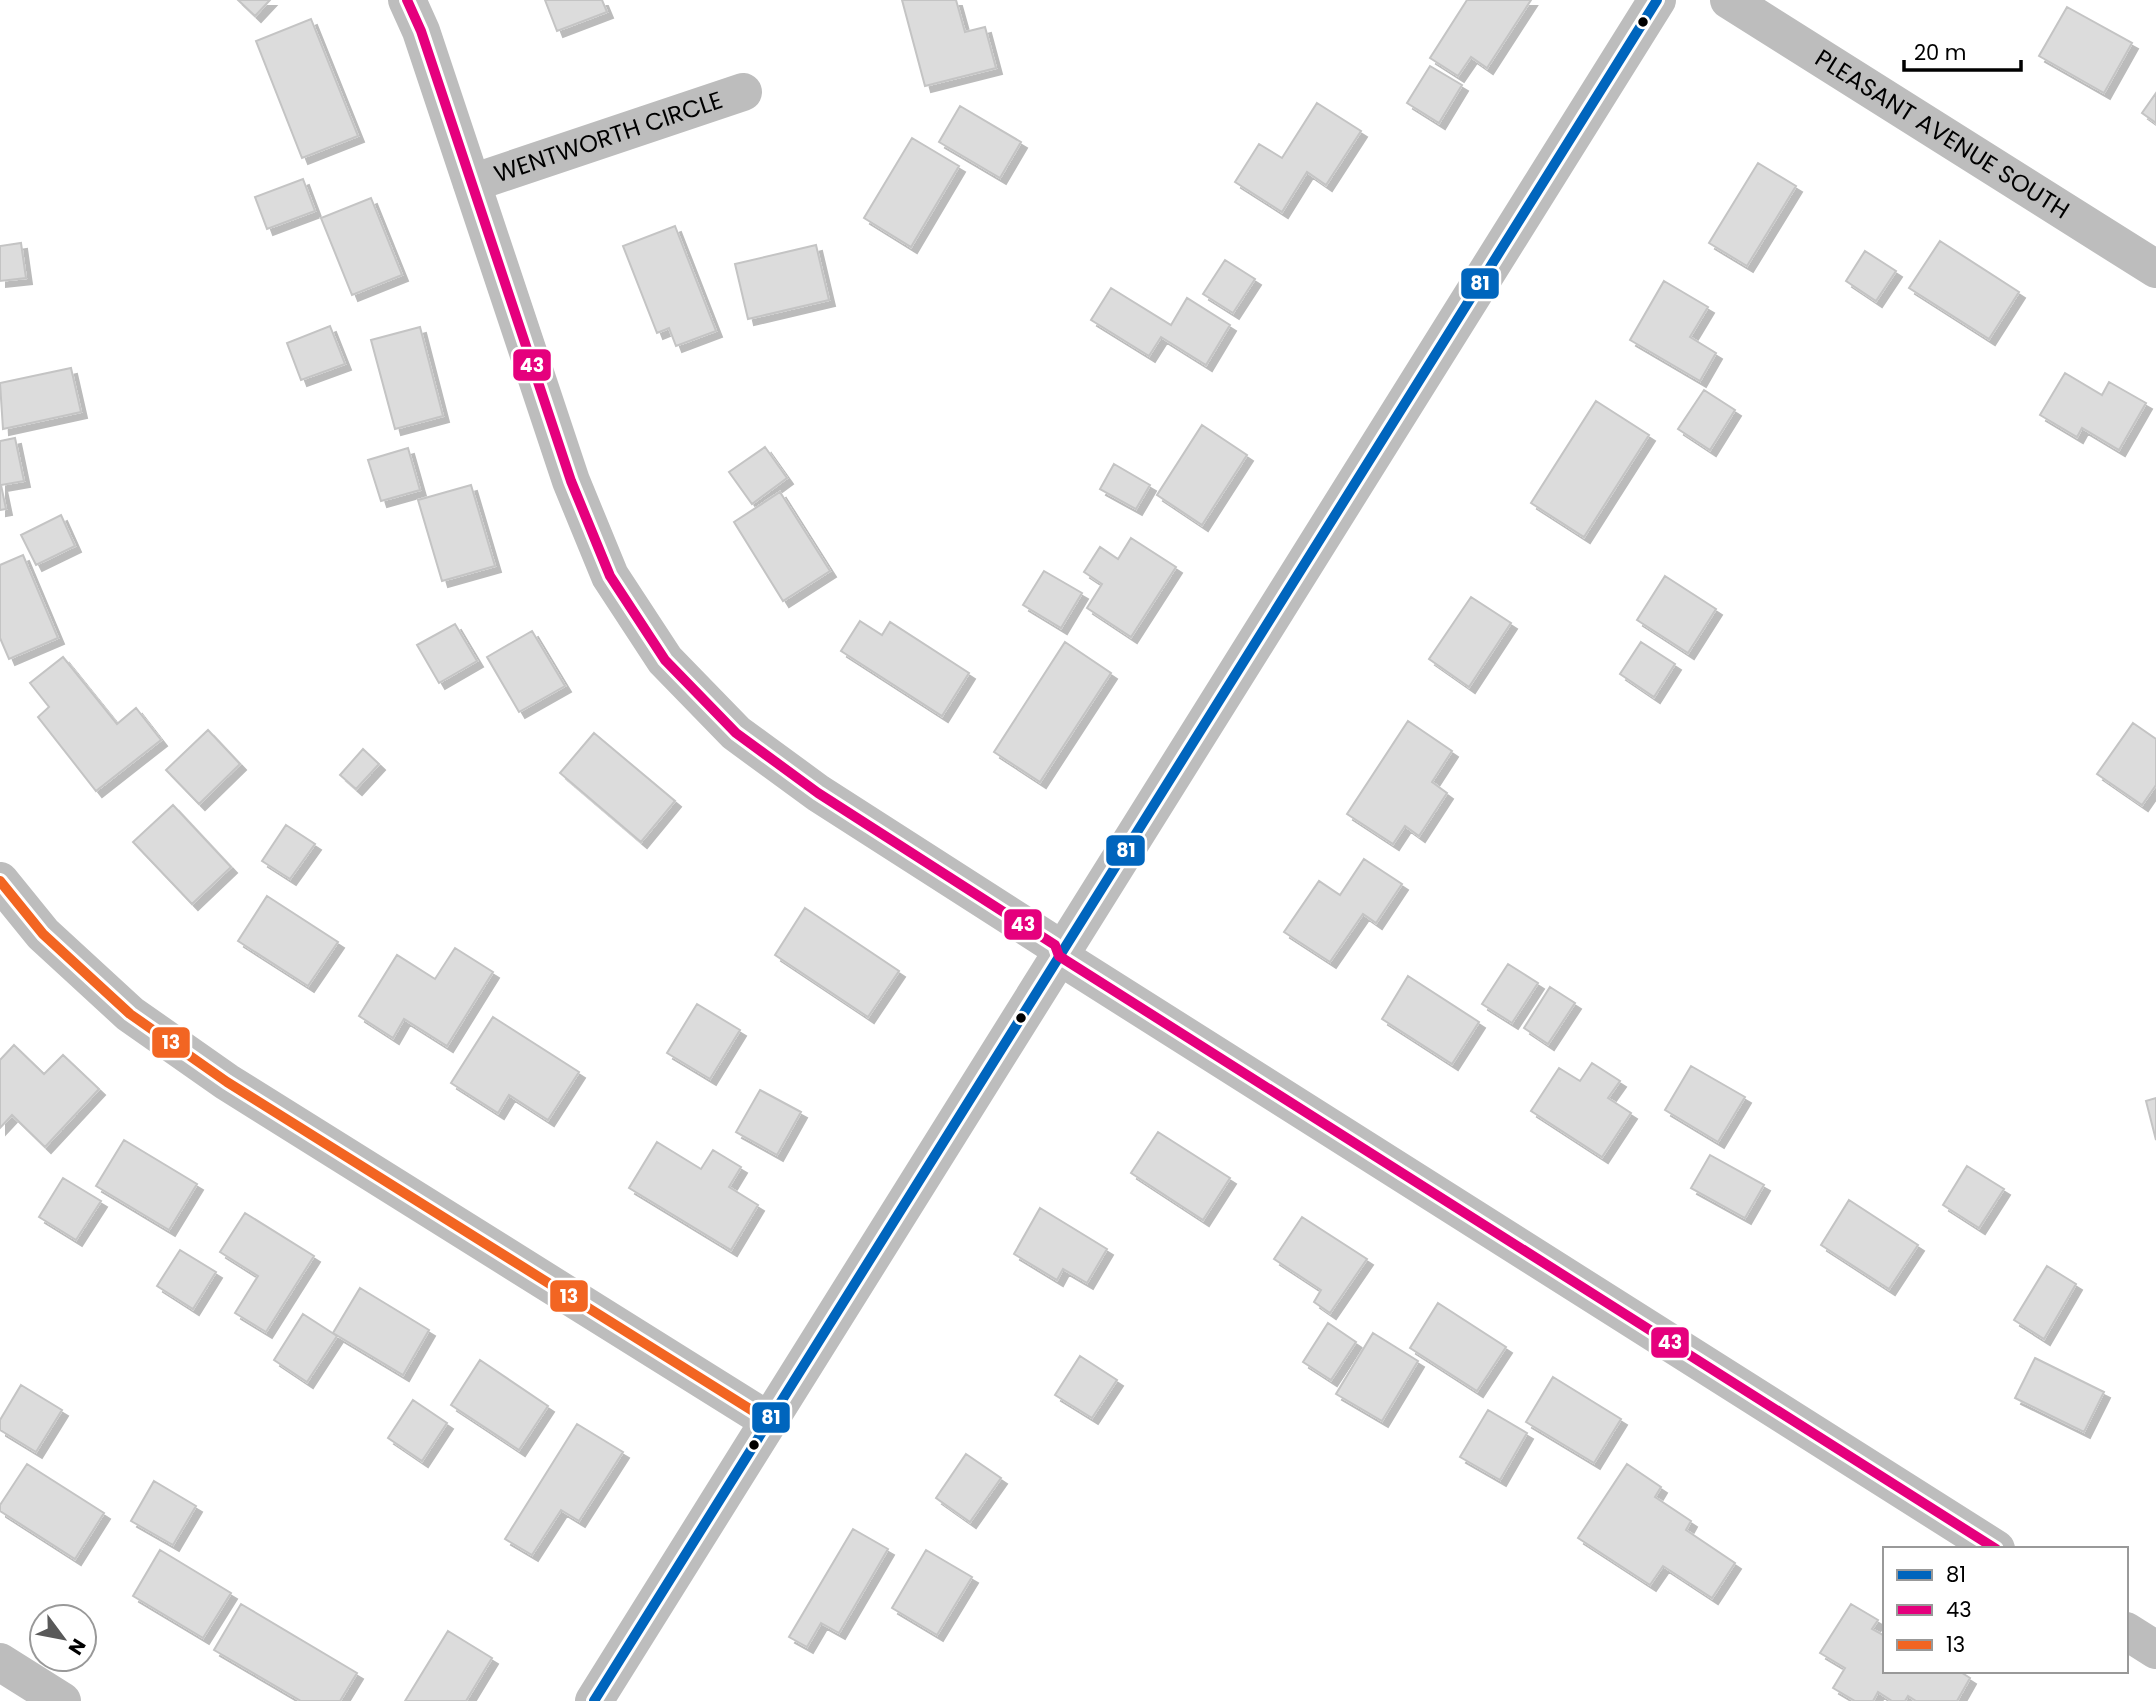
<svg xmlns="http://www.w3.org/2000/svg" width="2156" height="1701" viewBox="0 0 2156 1701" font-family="Poppins,sans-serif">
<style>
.building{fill:#dcdcdc;stroke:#c4c4c4;stroke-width:2;filter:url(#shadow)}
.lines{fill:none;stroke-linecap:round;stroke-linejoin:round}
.minor{stroke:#bdbdbd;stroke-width:38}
.bus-1-casing{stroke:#fff;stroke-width:16}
.bus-2-casing{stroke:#fff;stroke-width:16}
.bus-3-casing{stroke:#fff;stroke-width:16}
.bus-1{stroke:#0065bd;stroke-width:10}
.bus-2{stroke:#e5007d;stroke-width:10}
.bus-3{stroke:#f26522;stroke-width:10}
.bus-dot{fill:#000;stroke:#fff;stroke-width:2.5}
.labels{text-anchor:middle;stroke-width:7;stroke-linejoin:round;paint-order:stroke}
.street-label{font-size:24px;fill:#000;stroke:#fff}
.line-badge{stroke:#fff;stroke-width:2.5}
.badge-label{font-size:19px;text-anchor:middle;font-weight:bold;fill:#fff}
</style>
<defs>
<filter id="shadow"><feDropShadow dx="6" dy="6" stdDeviation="0" flood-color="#0004"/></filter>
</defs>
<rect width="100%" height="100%" fill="#fff"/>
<path class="building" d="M238,0H270L255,16Z
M545,0H602L607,12L557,31Z
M902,0H956L965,32L985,27L996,68L925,86Z
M1467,0H1531L1487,68L1471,57L1458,76L1430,58Z
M2067,7L2132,43L2104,93L2039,56Z
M311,19L358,136L302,158L256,41Z
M1430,66L1462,85L1439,123L1407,103Z
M2156,93V123L2142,113Z
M1317,103L1361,131L1326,185L1307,172L1282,212L1235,182L1259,144L1282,158Z
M960,106L1021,142L1000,178L939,142Z
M912,138L959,166L911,247L864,218Z
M1758,163L1796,186L1747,266L1709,243Z
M303,179L315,211L267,229L255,197Z
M371,198L402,275L352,295L321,218Z
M675,226L716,331L676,346L669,328L657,333L623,246Z
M1940,241L2019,292L1989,339L1909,288Z
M21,243L26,278L0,281V246Z
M816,245L829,300L748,319L735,264Z
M1865,251L1896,271L1876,301L1846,281Z
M1225,260L1255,279L1233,313L1203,294Z
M1664,281L1708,307L1690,337L1716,353L1700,381L1630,340Z
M1111,288L1171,325L1187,298L1230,325L1206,365L1161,337L1149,356L1091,320Z
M330,326L345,364L301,380L287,343Z
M420,327L443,416L395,429L371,340Z
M71,368L81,412L3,429L0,383Z
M2065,373L2102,395L2109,382L2146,403L2119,450L2082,428L2077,437L2040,415Z
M1704,390L1735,410L1710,450L1678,429Z
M1596,401L1649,435L1584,537L1531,503Z
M1202,425L1247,455L1202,525L1157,495Z
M15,438L24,481L1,485L6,509L0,510V441Z
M765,447L787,478L752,504L729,472Z
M408,448L420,490L381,501L368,460Z
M1114,464L1150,485L1136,509L1100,489Z
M471,485L495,566L442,581L418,500Z
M780,492L830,571L783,601L734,522Z
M61,515L75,546L36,565L21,535Z
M1131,538L1176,567L1131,637L1087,608L1102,584L1084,572L1100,547L1118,559Z
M23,555L58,638L9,659L0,638V565Z
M1044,571L1082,593L1061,628L1023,605Z
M1665,576L1716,609L1688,653L1637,620Z
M1471,597L1511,623L1469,687L1429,659Z
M860,621L882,635L890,622L969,673L942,716L841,651Z
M455,624L477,661L439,683L417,645Z
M532,631L565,686L519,712L487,657Z
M1065,642L1111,673L1040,782L994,752Z
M1641,642L1675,664L1654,697L1620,674Z
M63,657L117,724L136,708L161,740L96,791L38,717L49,707L30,683Z
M1408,721L1452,751L1432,782L1447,793L1419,836L1405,826L1393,844L1347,814Z
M2133,723L2156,739V785L2142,805L2097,774Z
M208,730L240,764L199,804L166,770Z
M594,733L675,801L641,842L560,773Z
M363,749L379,764L356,789L340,775Z
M173,805L231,867L192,904L133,842Z
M286,825L315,844L290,879L262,861Z
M1364,859L1402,884L1376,923L1363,914L1330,962L1284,932L1319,881L1340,895Z
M267,896L338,942L308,986L238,941Z
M805,908L899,971L868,1017L775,955Z
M455,948L493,972L447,1046L404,1019L393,1038L359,1016L397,955L435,979Z
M1508,964L1538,983L1512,1023L1482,1004Z
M1408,976L1479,1022L1452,1064L1382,1019Z
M1550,987L1575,1003L1548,1044L1524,1028Z
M697,1004L740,1030L710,1079L667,1053Z
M493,1017L579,1072L548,1120L509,1095L498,1113L451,1083Z
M14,1045L44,1074L63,1055L99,1089L45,1147L12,1115L0,1128V1060Z
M1592,1063L1620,1081L1608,1098L1631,1113L1602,1157L1531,1111L1559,1068L1580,1081Z
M1691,1066L1745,1097L1718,1142L1665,1110Z
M760,1090L801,1112L777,1155L736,1132Z
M2156,1098V1140L2146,1101Z
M1158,1132L1230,1178L1203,1220L1131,1173Z
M124,1140L197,1184L169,1230L96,1186Z
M657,1142L701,1169L713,1150L741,1167L729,1187L758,1205L731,1250L629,1188Z
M1710,1155L1764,1185L1745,1218L1691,1188Z
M1967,1166L2004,1189L1979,1228L1943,1205Z
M63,1178L101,1201L76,1240L39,1217Z
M1849,1200L1918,1245L1889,1289L1821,1245Z
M1040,1208L1107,1249L1087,1283L1063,1269L1057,1280L1014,1254Z
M245,1213L314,1256L266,1332L235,1313L258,1276L220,1252Z
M1302,1217L1367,1259L1330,1313L1314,1302L1321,1290L1274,1259Z
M180,1250L216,1272L193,1309L157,1286Z
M2047,1266L2076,1284L2044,1339L2014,1320Z
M360,1288L429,1330L403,1375L333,1333Z
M1438,1303L1506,1347L1477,1391L1410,1348Z
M303,1314L337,1336L307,1382L274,1360Z
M1328,1323L1356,1342L1331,1380L1303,1362Z
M1373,1333L1418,1361L1382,1421L1336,1394Z
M1080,1356L1117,1380L1092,1418L1055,1395Z
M2035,1358L2104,1392L2084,1432L2015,1398Z
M480,1360L548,1406L519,1450L451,1405Z
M1553,1377L1621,1419L1594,1463L1526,1422Z
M21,1385L62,1410L36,1452L0,1430V1420Z
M413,1400L447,1423L422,1461L388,1438Z
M1488,1410L1527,1433L1500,1480L1460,1457Z
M577,1424L623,1452L579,1521L561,1510L532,1555L505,1539Z
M966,1454L1001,1478L970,1522L936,1498Z
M27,1464L104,1513L75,1559L0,1511V1505Z
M1627,1464L1661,1487L1655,1497L1691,1521L1686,1530L1735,1563L1712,1598L1663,1566L1650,1585L1578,1538Z
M154,1481L196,1506L173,1545L131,1521Z
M853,1529L888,1549L839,1633L821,1623L807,1647L789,1637Z
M160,1550L231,1593L203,1638L133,1596Z
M926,1550L972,1577L937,1635L892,1608Z
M241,1604L357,1673L340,1701H301L214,1650Z
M1851,1604L1878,1620L1872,1629L1885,1636V1671H1959L1970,1678L1957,1701H1916L1908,1696L1905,1701H1892L1878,1692L1873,1701H1855L1833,1688L1845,1668L1820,1653Z
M448,1631L492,1658L466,1701H405Z"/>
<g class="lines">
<g class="minor">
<path d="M407,0L421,31L571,481L610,576L665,660L736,733L818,793L1055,945L1059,956L1996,1549"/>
<path id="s1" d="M1729,0L2156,269"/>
<path id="s2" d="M472,183L743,92"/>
<path d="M0,881L43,934L130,1014L227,1082L769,1421"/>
<path d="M2126,1631L2156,1650"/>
<path d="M0,1662L62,1701"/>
<path d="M594,1701L1657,0"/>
</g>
<g class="bus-1-casing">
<path id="bus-1" d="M594,1701L1657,0"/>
</g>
<g class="bus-2-casing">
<path id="bus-2" d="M407,0L421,31L571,481L610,576L665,660L736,733L818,793L1055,945L1059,956L1996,1549"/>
</g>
<g class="bus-3-casing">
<path id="bus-3" d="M0,881L43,934L130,1014L227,1082L769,1421"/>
</g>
<use href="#bus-1" class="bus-1"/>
<use href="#bus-2" class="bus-2"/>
<use href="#bus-3" class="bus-3"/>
</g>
<g class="bus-dot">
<circle cx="1643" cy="22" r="6"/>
<circle cx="1021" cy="1018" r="6"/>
<circle cx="754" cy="1445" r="6"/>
</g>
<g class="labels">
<g class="street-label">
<text dy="8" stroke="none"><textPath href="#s1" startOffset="252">PLEASANT AVENUE SOUTH</textPath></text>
<text dy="8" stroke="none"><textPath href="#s2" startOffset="144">WENTWORTH CIRCLE</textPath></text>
</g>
</g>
<g class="line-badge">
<rect x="1460" y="267" width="40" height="33" rx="7" fill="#0065bd"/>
<rect x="512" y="348" width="40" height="34" rx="7" fill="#e5007d"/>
<rect x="1105" y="834" width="41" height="33" rx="7" fill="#0065bd"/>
<rect x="1003" y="908" width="40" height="33" rx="7" fill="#e5007d"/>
<rect x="151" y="1026" width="40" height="33" rx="7" fill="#f26522"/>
<rect x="549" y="1279" width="40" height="34" rx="7" fill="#f26522"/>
<rect x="1650" y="1326" width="40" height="33" rx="7" fill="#e5007d"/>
<rect x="751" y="1401" width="40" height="33" rx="7" fill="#0065bd"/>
</g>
<g class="badge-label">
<text x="1480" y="290">81</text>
<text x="532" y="372">43</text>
<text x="1126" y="857">81</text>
<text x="1023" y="931">43</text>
<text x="171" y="1049">13</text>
<text x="569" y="1303">13</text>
<text x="1670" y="1349">43</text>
<text x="771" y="1424">81</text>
</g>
<rect x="1883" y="1547" width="245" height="126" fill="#ffffff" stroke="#999999" stroke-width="2"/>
<rect x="1897" y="1570" width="35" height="10" fill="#0065bd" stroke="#999999" stroke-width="2"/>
<text x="1946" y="1582" font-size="21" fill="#000000">81</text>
<rect x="1897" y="1605" width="35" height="10" fill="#e5007d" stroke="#999999" stroke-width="2"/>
<text x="1946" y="1617" font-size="21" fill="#000000">43</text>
<rect x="1897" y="1640" width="35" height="10" fill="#f26522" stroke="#999999" stroke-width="2"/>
<text x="1946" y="1652" font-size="21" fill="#000000">13</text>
<g transform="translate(63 1638) rotate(122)"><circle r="33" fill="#ffffff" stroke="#999999" stroke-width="2"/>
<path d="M0-5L12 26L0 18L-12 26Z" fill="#595959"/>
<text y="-10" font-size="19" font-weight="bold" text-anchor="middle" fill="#000000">N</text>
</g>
<path d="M1904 60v10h117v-10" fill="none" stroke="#000000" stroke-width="3.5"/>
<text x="1914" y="60" font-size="21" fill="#000000" stroke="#ffffff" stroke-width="5" paint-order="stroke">20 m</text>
</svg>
